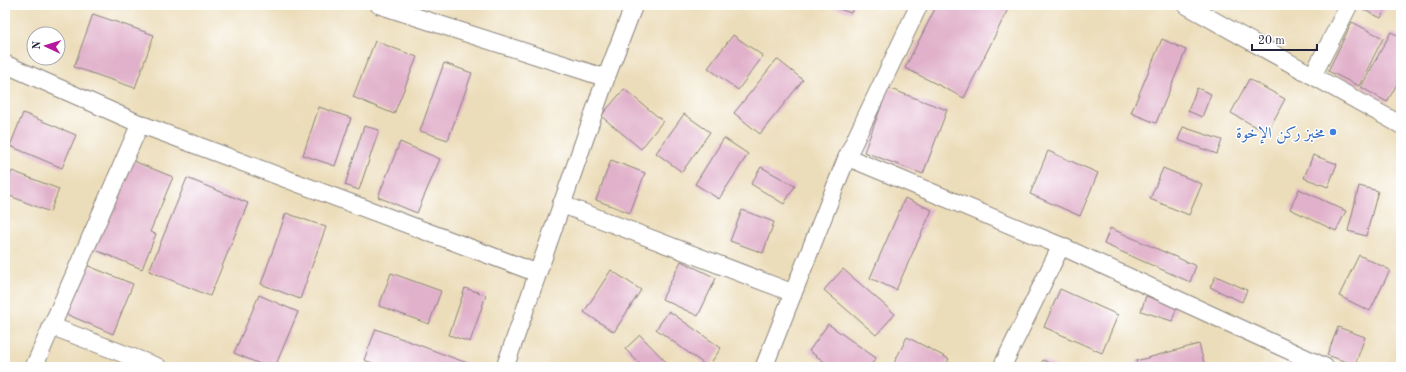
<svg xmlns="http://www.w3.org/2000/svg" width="1406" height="372" viewBox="0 0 1406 372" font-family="'Old Standard TT',Amiri,serif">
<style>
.building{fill:#e1b1cb}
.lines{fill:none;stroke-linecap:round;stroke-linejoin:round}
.street-casing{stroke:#87807a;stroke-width:19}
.street{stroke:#fff;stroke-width:17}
.shop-dot{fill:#3f7fe0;stroke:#fff;stroke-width:1.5}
.labels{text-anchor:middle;stroke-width:3;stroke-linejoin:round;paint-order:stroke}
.shop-label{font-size:16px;fill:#366cbe;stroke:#fff;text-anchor:end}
</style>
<rect width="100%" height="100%" fill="#fff"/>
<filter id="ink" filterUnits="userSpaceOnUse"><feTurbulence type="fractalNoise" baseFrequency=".025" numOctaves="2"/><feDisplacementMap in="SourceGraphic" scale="8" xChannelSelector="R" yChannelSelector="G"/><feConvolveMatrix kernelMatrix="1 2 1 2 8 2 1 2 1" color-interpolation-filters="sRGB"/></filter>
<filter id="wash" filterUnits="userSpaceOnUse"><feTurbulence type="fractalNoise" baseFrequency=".012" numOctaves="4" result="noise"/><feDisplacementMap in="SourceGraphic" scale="16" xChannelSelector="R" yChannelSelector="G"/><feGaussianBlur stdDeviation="0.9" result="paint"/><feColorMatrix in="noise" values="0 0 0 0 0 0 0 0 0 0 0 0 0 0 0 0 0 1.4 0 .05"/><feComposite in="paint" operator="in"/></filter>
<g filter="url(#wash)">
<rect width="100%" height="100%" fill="#ecddba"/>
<g id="blocks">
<path class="building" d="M827,5H854L851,13Z
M937,5H1010L964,98L905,68Z
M1364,5H1387L1381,18L1362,9Z
M93,14L154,35L135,88L74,67Z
M1352,22L1383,38L1359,86L1328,71Z
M1391,32L1401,37V77L1387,102L1361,87Z
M733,35L763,56L738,90L708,68Z
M1162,39L1186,50L1156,123L1131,113Z
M375,41L417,57L394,114L353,97Z
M777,59L803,80L760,134L734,113Z
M444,63L472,73L448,140L420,131Z
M1249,79L1285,99L1267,133L1231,113Z
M888,88L947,110L923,174L864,152Z
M1197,88L1211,94L1202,117L1188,111Z
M624,89L663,121L641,149L601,116Z
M319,107L351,118L335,166L303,155Z
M23,113L76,135L62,168L10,146Z
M684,114L710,132L682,172L656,153Z
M364,126L379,130L359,190L345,185Z
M1183,127L1222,140L1217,154L1178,140Z
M724,138L748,154L719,199L695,184Z
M400,142L440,159L417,213L378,197Z
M1048,151L1098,173L1080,216L1030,194Z
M1313,155L1337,164L1328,187L1304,178Z
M126,158L173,177L150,232L156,234L142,269L88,247Z
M611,160L645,173L630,213L596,200Z
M761,167L795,186L784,204L751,184Z
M1163,168L1202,184L1189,215L1150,199Z
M12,171L59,189L50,212L5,194V188Z
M187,178L248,203L210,296L149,271Z
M1359,186L1378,191L1366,236L1348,231Z
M1299,189L1346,211L1336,231L1290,209Z
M905,198L932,210L896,290L870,278Z
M742,210L774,222L763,253L730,241Z
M286,213L326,227L300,299L261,284Z
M1401,226V242L1397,241Z
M1110,228L1196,266L1190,282L1104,244Z
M1359,255L1390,270L1370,311L1339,296Z
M681,261L716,278L698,316L662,299Z
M86,265L133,284L113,334L66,314Z
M843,269L895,314L876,335L824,290Z
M611,270L641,290L614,332L584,312Z
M391,273L441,291L429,324L379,306Z
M1216,276L1247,290L1242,302L1210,287Z
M465,288L486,295L470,342L449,335Z
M1060,289L1118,315L1102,353L1044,327Z
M259,295L298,312L275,367H267L234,353Z
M1146,296L1177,307L1172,321L1141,311Z
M669,311L721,348L708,367L656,329Z
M828,324L876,358L869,367H832L809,351Z
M1338,327L1365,337L1355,365L1327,355Z
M376,329L467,363L465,367H384L364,360Z
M640,335L671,367H643L625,349Z
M907,337L949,359L945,367H892Z
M1199,344L1205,367H1138L1136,361Z
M1043,360L1057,367H1039Z"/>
</g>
</g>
<g filter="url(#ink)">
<use href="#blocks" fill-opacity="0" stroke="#87807a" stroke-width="1"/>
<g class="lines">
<g class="street-casing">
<path id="street" d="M379,5L606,78
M1186,5L1401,125
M5,64L140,124L537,273
M1313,75L1349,5
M847,157L1061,246L1325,367
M561,204L793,293
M51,326L158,367
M34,367L140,124
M505,367L606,78L634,5
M764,367L847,157L919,5
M1002,367L1061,246"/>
</g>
<use href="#street" class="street"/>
</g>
</g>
<circle class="shop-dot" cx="1333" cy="132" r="4"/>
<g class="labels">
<g class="shop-label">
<text x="1325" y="138">مخبز ركن الإخوة</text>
</g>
</g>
<rect width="1406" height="372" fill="none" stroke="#fff" stroke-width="20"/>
<g transform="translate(46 46) rotate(274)"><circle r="19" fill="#ffffff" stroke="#a7a7b1"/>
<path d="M0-3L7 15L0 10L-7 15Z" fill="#b5179e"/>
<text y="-6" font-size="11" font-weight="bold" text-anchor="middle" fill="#22223b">N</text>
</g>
<path d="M1252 44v6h65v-6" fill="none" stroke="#22223b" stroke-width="2"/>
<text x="1258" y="44" font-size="12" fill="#22223b" stroke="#ffffff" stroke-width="3" paint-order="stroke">20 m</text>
</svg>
